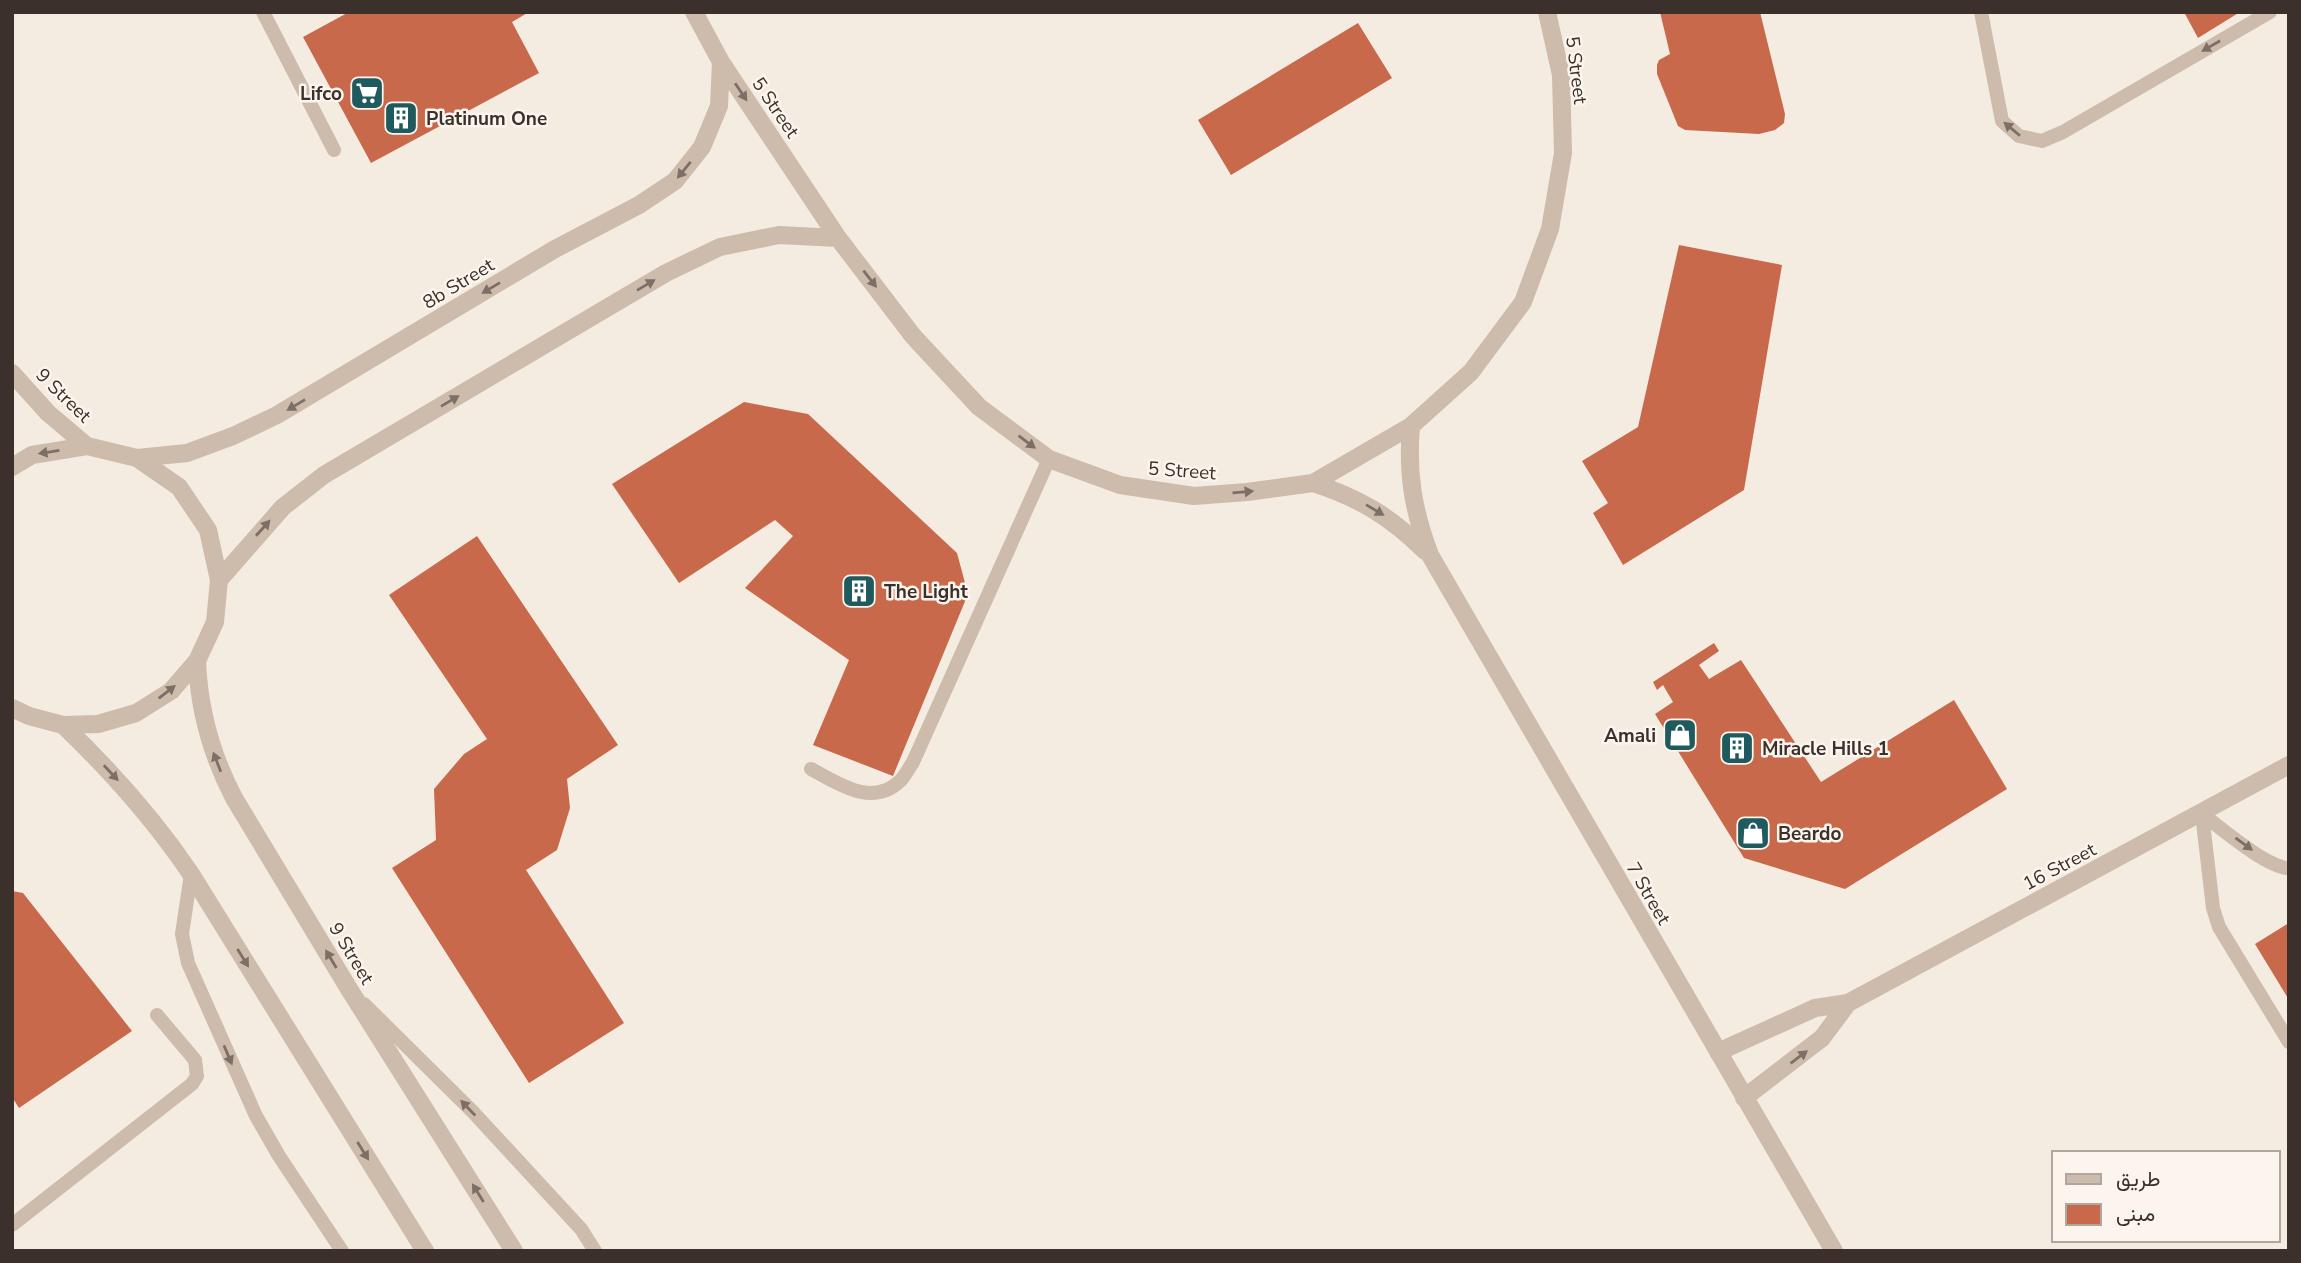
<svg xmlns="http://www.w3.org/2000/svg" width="2301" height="1263" viewBox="0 0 2301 1263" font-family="'Nunito Sans',Vazirmatn,sans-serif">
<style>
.building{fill:#c8694b}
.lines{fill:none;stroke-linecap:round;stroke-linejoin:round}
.service{stroke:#cdbbac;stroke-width:14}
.minor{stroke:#cdbbac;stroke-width:18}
.oneway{fill:#7d6f65}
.labels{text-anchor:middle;stroke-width:5;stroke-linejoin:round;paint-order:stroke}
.street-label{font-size:19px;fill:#3b302b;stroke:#fbf5ee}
.poi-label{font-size:19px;font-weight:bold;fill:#3b302b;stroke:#fbf5ee;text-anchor:start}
</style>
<rect width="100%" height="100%" fill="#f4ebe1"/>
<path class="building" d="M349,12H529L512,22L539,73L371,163L303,37Z
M1660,12H1760L1785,114L1784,123L1775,130L1759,134L1685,130L1678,126L1657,74V65L1659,60L1670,54Z
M2184,12H2240L2198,38Z
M1358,23L1392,78L1231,175L1198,120Z
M1679,245L1782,265L1744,490L1623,565L1593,513L1608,503L1582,461L1638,427Z
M744,402L808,414L957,553L968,594L893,776L813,745L849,660L745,588L793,536L775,520L679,583L612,484Z
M477,536L618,745L567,779L570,808L557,850L526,870L624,1023L529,1083L392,868L436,840L434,789L464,754L487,739L389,595Z
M1714,643L1719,651L1699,665L1709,679L1741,660L1821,782L1954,700L2007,789L1845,889L1744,858L1655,714L1673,702L1663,685L1657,690L1653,682Z
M12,891L23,893L132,1031L19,1108L12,1097Z
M2289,923V1000L2255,944Z"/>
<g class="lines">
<path class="service" d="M263,12L334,150
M1981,12L2002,121L2019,136L2042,141L2063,132L2270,12
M811,769C838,783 872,808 900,781C905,776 909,768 913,762L1049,459
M2202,814L2213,908L2219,927L2289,1042
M2202,814C2221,828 2267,868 2289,868
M191,874L182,934L188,963L256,1116L279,1156L342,1251
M364,1004L473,1112L581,1229L595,1251
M12,1225L192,1084L197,1076L195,1060L157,1015"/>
<path class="minor" d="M694,12L721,62L838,238L913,336L979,407L1049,459L1120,485L1194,496L1247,492L1313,483L1411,426L1471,372L1523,302L1550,229L1563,153L1561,75L1547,12
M12,373L48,413L87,446
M1411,426C1407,474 1413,510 1430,555L1834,1251
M137,458L187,453L233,436L277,415L555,249L639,205L675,181L702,147L719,106L721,62
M12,467L32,455L87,446L137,458L179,487L208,530L219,580L215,622L197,661L171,691L136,713L98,724L63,725L29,716L12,708
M1313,483C1359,498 1390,516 1425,551
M219,580L283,507L324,475L666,273L720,247L779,235L838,238
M197,661C199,711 211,754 234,798L349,989L514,1251
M63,725C111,771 154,819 191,874L425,1251
M1718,1052L1815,1008L1848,1003L2289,765
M1744,1098L1822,1038L1848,1003"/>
</g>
<defs><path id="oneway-solid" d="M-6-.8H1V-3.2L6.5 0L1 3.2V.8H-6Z" transform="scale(1.75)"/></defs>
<g class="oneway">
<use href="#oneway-solid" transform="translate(2211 46) rotate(150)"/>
<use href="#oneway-solid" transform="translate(741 92) rotate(56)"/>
<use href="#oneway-solid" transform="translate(2012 129) rotate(-140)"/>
<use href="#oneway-solid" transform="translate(684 170) rotate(129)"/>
<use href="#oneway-solid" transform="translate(870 279) rotate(52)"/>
<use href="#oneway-solid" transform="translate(646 285) rotate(-31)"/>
<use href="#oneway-solid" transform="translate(491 288) rotate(149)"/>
<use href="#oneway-solid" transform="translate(450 401) rotate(-31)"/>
<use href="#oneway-solid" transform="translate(296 405) rotate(149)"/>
<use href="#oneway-solid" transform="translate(1027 442) rotate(37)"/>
<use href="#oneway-solid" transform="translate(49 452) rotate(171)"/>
<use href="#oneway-solid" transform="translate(1243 492) rotate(-5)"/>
<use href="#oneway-solid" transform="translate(1375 510) rotate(31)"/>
<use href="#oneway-solid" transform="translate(263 528) rotate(-48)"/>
<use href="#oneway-solid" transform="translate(167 692) rotate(-38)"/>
<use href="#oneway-solid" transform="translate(217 762) rotate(-111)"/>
<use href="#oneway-solid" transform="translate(111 773) rotate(47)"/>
<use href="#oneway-solid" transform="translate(2244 844) rotate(36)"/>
<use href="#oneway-solid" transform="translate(243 958) rotate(58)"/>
<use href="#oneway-solid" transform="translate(331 959) rotate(-121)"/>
<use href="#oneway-solid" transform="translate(228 1055) rotate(67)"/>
<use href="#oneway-solid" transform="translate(1799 1057) rotate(-37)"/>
<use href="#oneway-solid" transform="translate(468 1108) rotate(-134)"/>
<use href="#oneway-solid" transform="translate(363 1151) rotate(58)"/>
<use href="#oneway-solid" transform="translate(478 1193) rotate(-122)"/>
</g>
<defs>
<g id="supermarket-square" transform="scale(1.75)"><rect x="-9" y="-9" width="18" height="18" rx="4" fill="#1f5a5e" stroke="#fbf5ee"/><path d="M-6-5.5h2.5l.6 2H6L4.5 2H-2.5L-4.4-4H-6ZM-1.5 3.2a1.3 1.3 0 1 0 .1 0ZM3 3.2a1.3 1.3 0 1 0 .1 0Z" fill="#fff"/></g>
<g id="building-square" transform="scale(1.75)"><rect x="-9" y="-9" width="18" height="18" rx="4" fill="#1f5a5e" stroke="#fbf5ee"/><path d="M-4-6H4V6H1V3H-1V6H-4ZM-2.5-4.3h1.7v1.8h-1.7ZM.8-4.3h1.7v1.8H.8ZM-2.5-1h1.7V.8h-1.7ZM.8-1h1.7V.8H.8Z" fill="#fff"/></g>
<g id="shop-square" transform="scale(1.75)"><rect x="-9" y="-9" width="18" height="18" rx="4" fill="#1f5a5e" stroke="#fbf5ee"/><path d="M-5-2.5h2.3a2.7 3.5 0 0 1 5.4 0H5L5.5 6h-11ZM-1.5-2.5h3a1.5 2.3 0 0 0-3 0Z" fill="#fff"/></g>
</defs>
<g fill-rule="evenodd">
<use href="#supermarket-square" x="367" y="93"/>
<use href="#building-square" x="401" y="118"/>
<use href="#building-square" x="859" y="591"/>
<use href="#shop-square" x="1680" y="735"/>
<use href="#building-square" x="1737" y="748"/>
<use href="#shop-square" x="1753" y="833"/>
</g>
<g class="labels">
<g class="street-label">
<text transform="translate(1577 70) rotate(83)" y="7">5 Street</text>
<text transform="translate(776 107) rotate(56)" y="7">5 Street</text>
<text transform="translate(458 283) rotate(-31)" y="7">8b Street</text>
<text transform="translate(64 395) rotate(44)" y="7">9 Street</text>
<text transform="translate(1182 470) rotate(4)" y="7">5 Street</text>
<text transform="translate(2059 866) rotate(-28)" y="7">16 Street</text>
<text transform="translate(1649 893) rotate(60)" y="7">7 Street</text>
<text transform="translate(352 953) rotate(59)" y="7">9 Street</text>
</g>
<g class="poi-label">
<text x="342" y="100" text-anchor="end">Lifco</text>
<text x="426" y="125">Platinum One</text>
<text x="884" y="598">The Light</text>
<text x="1656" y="742" text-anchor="end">Amali</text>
<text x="1762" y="755">Miracle Hills 1</text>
<text x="1778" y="840">Beardo</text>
</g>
</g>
<rect width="2301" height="1263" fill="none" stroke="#3b302b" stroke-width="28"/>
<rect x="2052" y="1151" width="228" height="91" fill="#fbf5ee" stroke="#aea6a0" stroke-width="2"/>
<rect x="2066" y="1174" width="35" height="10" fill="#cdbbac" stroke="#aea6a0" stroke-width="2"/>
<text x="2116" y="1186" font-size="21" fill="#3b302b">طريق</text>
<rect x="2066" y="1204" width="35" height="21" fill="#c8694b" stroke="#aea6a0" stroke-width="2"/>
<text x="2116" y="1221" font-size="21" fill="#3b302b">مبنى</text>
</svg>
